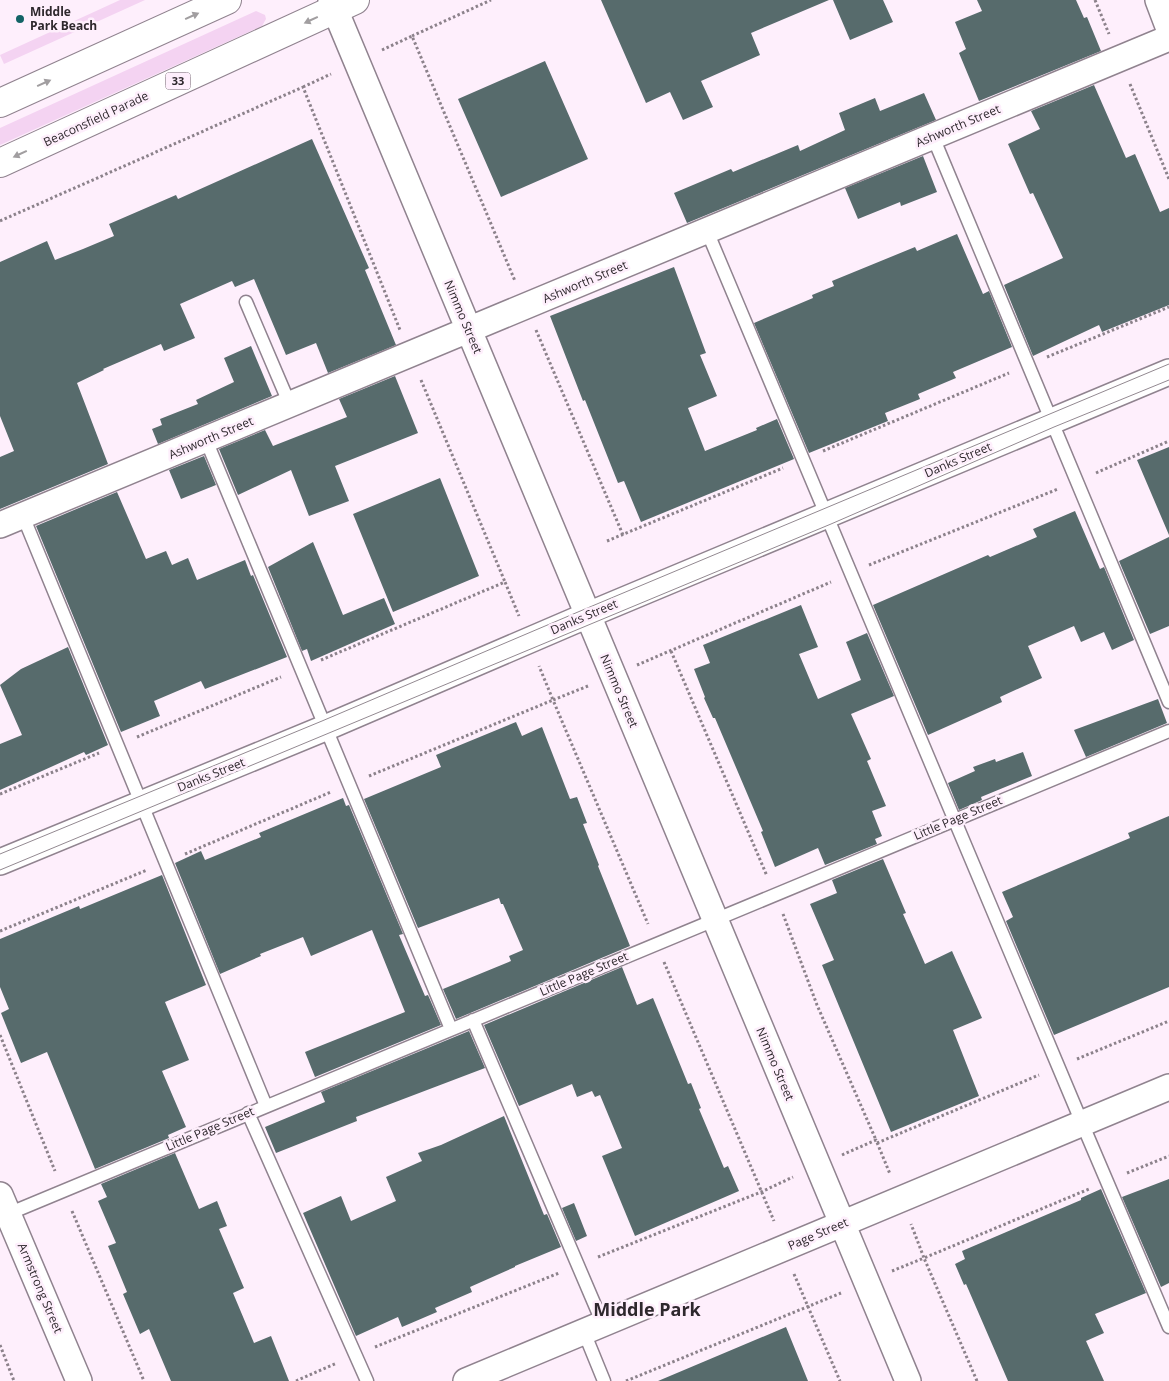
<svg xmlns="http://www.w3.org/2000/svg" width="1169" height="1381" viewBox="0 0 1169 1381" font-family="'Open Sans',sans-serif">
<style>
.green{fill:#f4d3f2}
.building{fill:#576b6c}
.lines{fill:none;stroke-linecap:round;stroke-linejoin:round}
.service-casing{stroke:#90838f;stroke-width:15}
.minor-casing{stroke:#90838f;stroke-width:28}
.primary-casing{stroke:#90838f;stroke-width:30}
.path{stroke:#8c828b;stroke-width:3;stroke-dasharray:2.5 2.5;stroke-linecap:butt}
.service{stroke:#fff;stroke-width:12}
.minor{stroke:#fff;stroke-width:25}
.primary{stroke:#fff;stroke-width:28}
.tram{stroke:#938991;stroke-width:1}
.oneway{fill:#a19ea0}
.poi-dot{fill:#136366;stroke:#feeffc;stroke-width:2}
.labels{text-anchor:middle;stroke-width:5;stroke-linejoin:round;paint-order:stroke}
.shield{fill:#feeffc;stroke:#6c646b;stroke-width:1}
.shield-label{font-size:11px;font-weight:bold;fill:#2e282d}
.poi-label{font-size:12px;font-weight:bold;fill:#2e282d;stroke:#feeffc;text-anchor:start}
.street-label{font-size:12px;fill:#2e282d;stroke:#feeffc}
.district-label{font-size:18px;font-weight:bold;fill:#2e282d;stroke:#feeffc}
</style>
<rect width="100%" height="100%" fill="#feeffc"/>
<path class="green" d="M120,0H145L4,64L0,55Z
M256,11L265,15L266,19L262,26L0,145V128Z"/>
<path class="building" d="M601,0H829L751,33L760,55L701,81L713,107L683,120L670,92L646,103Z
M833,0H883L893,22L850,40Z
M977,0H1076L1084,18L1087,17L1101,51L979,101L959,53L966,49L955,22L982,11Z
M545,61L588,159L501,197L458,99Z
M1094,85L1126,158L1135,154L1160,212L1169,208V305L1102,332L1099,325L1033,356L1004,285L1063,258L1033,193L1030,194L1008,144L1040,129L1031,111Z
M924,93L936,120L687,223L674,193L731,169L733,172L798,145L800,151L845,130L839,113L875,98L880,111Z
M312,139L369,268L365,270L396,345L328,373L316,343L286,355L254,279L235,287L232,281L180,304L195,338L164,351L161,344L103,369L104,370L77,383L108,464L0,509V457L14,451L0,416V262L47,241L55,260L83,249L114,236L109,224L176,195L178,199Z
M923,156L937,192L901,206L900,202L858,219L845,188Z
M957,234L983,294L989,291L1012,347L953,372L956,378L918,394L920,399L885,413L888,421L809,453L754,323L813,298L812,295L834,286L832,281L915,247L917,251Z
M674,267L706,353L700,355L717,396L688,408L705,451L757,430L756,428L777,419L794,459L641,522L624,481L618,483L585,400L583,401L550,316Z
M251,346L272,396L158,444L152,429L162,425L160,419L198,404L196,400L234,382L224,358Z
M395,376L418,433L335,466L349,501L309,516L291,470L238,495L219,449L265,430L273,446L347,417L339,399Z
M1169,447V535L1137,460Z
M204,456L216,485L181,499L169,470Z
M440,478L479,576L393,612L353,514Z
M117,492L146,559L166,551L172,565L188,558L197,580L245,560L251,576L253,575L287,657L205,689L201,681L154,701L160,716L121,732L36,526Z
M1075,511L1100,569L1104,567L1134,640L1112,650L1104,632L1081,642L1074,626L1028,646L1042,678L1000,697L1002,702L928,735L873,605L988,555L990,557L1037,537L1033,529Z
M1169,537V626L1150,634L1119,561Z
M313,542L343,615L384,598L395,624L311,661L307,649L302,651L268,567Z
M801,605L818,647L799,654L818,699L861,680L846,642L867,633L894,696L851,714L871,759L867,761L886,806L872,811L882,836L875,839L877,844L825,865L818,848L775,867L761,832L763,831L715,718H713L704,698L705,697L694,669L710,663L703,645Z
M68,647L108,745L86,755L84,752L0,790V744L22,735L0,685L21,669Z
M1158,699L1167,723L1086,757L1074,730Z
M516,722L522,736L542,727L570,799L577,797L587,823L583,824L599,865L598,866L630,946L456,1019L443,989L511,961L509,956L523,950L503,904H501L499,898L418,928L364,799L441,767L436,755Z
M1023,752L1032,776L981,797L982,800L959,810L948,783L975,771L973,767L995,759L996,762Z
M343,798L346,806L349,805L403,934L399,935L425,996L428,995L441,1025L315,1077L305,1052L405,1012L372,930L311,956L303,937L260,954L261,956L220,974L175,863L201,851L205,860L261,837L259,833Z
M1169,816V987L1054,1035L1006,921L1013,917L1002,892L1130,838L1128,833Z
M883,859L906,913L903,914L925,964L952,951L982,1018L953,1030L979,1096L891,1132L822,965L834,960L810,904L837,893L832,880Z
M162,875L206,985L165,1002L189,1060L162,1071L186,1127L168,1135L169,1138L95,1169L47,1052L21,1063L1,1013L9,1009L0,987V939L79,906L80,909Z
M622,967L637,1005L653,998L688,1084L691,1083L701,1108L699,1109L724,1168L728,1166L739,1191L635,1236L602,1156L622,1148L600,1095L595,1097L592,1091L577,1097L572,1084L519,1106L484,1025Z
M469,1031L485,1068L356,1117L357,1121L276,1153L265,1127L325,1102L321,1092Z
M504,1116L544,1215L547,1214L561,1247L515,1266V1267L470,1287L472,1292L435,1308L437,1312L402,1327L398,1317L356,1336L303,1213L341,1196L351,1221L396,1201L386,1177L422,1161L418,1153L441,1145Z
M175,1153L199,1209L217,1201L227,1226L219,1229L244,1288L233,1293L254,1343L271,1336L289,1381H171L149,1329L140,1334L123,1294L127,1292L108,1246L116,1243L98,1201L107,1197L101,1184Z
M1169,1179V1283L1161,1287L1122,1197Z
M1101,1189L1146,1293L1095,1314L1104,1333L1086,1341L1104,1381H1008L966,1284L964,1285L955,1264L965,1259L962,1251L1081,1200V1198Z
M574,1203L587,1236L576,1241L562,1208Z
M786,1327L808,1381H658Z"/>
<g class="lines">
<g class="service-casing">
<path id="service" d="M933,137L1169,702
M707,231L1082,1123L1169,1327
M246,302L290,405
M206,440L451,1029
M23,516L266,1106
M473,1020L603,1324
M248,1113L367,1381
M3,1216L1169,731
M584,1332L604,1381"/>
</g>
<g class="minor-casing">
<path id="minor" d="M331,0L908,1381
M1158,0L1169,29
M0,525L1169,38
M0,862L325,728L588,615L1169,372
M0,1195L79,1381
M466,1381L1169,1087"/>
</g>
<g class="primary-casing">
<path id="primary" d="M0,103L227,0
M0,163L355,0"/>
</g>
<path class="path" d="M1095,0L1109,34
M412,36L491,0
M382,50L412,36L515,281
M1130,84L1169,179
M303,87L331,74
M0,221L303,87L400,330
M536,330L623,535
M1047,357L1169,307
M421,380L505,582
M823,451L1009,373
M1096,473L1169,441
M607,541L783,468
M869,565L1058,489
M671,651L767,876
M321,660L505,582L519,616
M637,665L831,582
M588,686L553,700L648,924
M137,737L281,677
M369,776L553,700L539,666
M0,794L99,753
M185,854L331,792
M783,914L817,1005L876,1140
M0,931L147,870
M664,962L774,1221
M0,1035L55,1171
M1077,1059L1169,1021
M877,1143L1039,1075
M842,1155L876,1140L890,1174
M1127,1173L1169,1156
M72,1211L144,1381
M598,1257L761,1192L793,1177
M892,1271L924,1258L911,1224
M794,1274L840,1381
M0,1345L14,1381
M375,1347L559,1273
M296,1381L337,1363
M626,1381L841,1293
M977,1381L924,1258L1089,1189"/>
<use href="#service" class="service"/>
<use href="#minor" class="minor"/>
<use href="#primary" class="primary"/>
<path class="tram" d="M0,854L322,721L585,609L1169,364
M0,870L831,524L1054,427L1169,380"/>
</g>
<defs><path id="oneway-solid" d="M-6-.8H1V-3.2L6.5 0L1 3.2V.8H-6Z" transform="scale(1.25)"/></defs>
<g class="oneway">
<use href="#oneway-solid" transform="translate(192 16) rotate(-24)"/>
<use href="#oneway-solid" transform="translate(311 20) rotate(155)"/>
<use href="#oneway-solid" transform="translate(44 83) rotate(-24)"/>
<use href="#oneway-solid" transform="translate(20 154) rotate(155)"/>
</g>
<circle class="poi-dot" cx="20" cy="19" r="5"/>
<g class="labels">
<rect class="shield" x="165.5" y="72.5" width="25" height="17" rx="4"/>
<g class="shield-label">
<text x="178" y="85">33</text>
</g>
<g class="poi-label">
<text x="30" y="16">Middle<tspan x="30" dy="14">Park Beach</tspan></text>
</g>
<g class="street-label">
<text transform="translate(96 119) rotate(-25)" y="4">Beaconsfield Parade</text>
<text transform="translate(958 126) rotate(-23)" y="4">Ashworth Street</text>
<text transform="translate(585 282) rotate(-23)" y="4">Ashworth Street</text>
<text transform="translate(463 317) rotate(67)" y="4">Nimmo Street</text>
<text transform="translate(211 438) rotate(-23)" y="4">Ashworth Street</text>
<text transform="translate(958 460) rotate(-23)" y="4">Danks Street</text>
<text transform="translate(584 617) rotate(-23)" y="4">Danks Street</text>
<text transform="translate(619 691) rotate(67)" y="4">Nimmo Street</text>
<text transform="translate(211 775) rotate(-22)" y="4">Danks Street</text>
<text transform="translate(958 818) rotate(-23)" y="4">Little Page Street</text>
<text transform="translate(584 974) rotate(-23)" y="4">Little Page Street</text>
<text transform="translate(775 1064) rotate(67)" y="4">Nimmo Street</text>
<text transform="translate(210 1129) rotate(-23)" y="4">Little Page Street</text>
<text transform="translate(818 1234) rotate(-23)" y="4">Page Street</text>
<text transform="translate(40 1288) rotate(67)" y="4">Armstrong Street</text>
</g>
<g class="district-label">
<text x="647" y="1316">Middle Park</text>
</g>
</g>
</svg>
